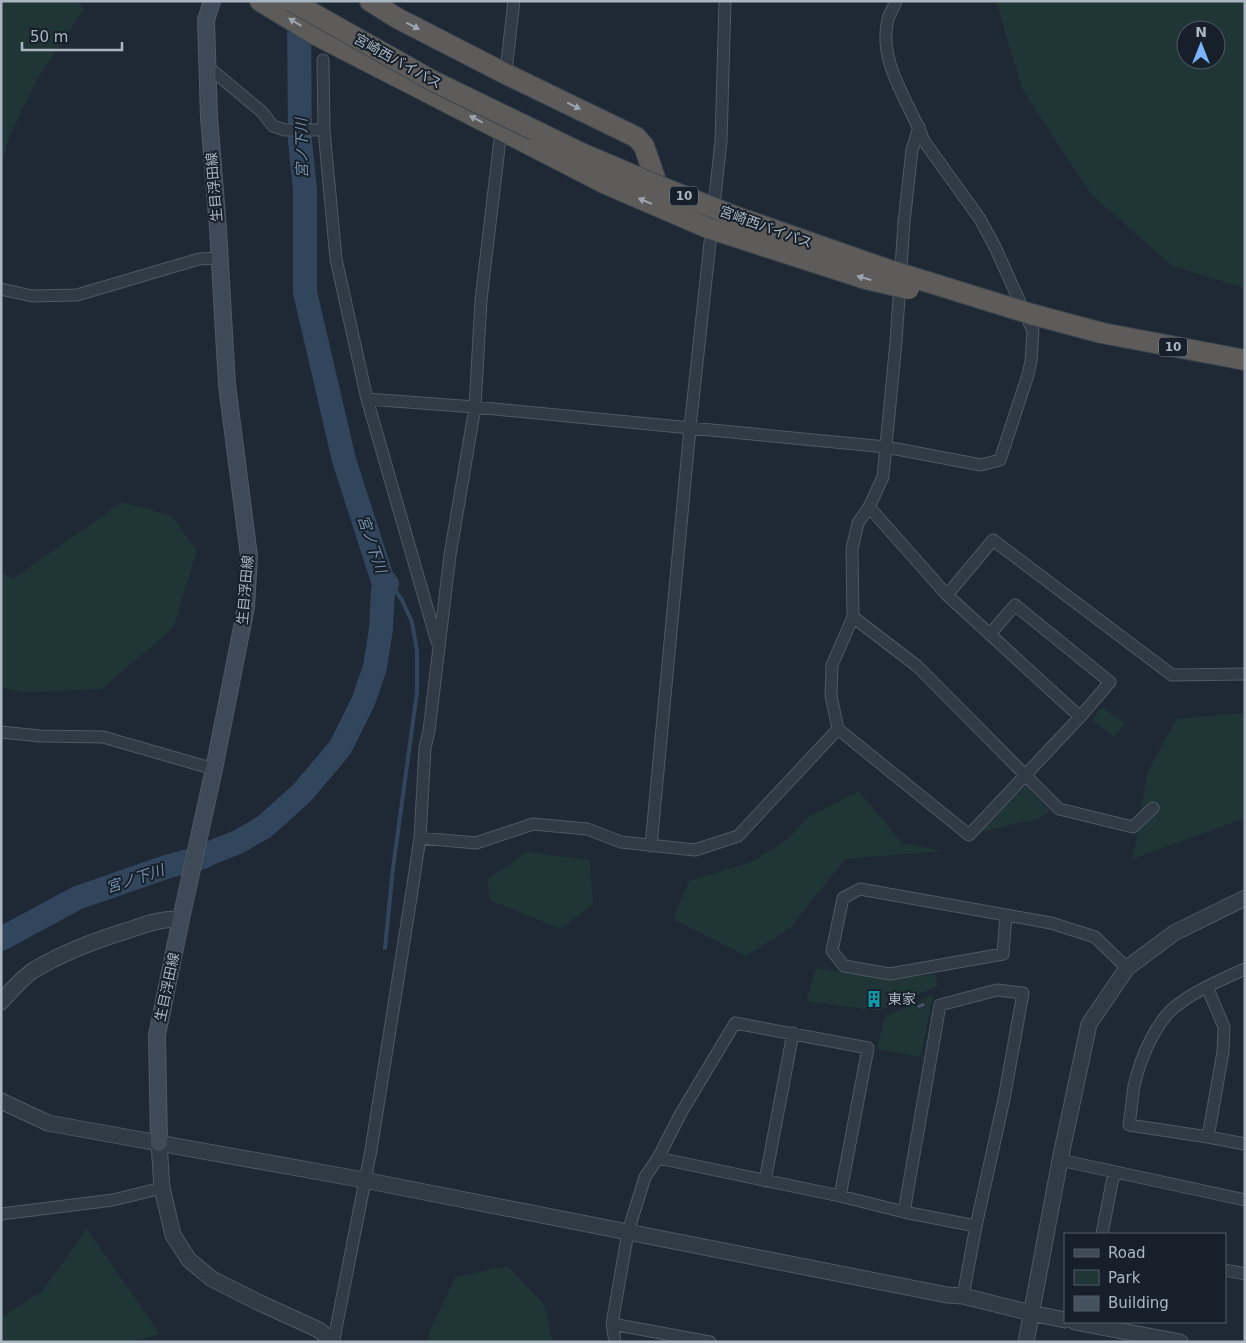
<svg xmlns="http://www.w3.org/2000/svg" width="1246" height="1343" viewBox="0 0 1246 1343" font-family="'DejaVu Sans','Noto Sans JP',sans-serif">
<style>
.green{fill:#203536;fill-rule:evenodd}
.shadow{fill:#0007}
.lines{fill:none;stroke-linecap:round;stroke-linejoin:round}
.stream{stroke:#31465c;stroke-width:4}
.river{stroke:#31465c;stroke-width:24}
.building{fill:#44515f;stroke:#19222c}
.minor-casing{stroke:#4f5964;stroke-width:13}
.tertiary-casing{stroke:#4f5964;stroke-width:17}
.secondary-casing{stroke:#4f5964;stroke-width:18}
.trunk-casing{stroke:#3c4650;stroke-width:22}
.minor{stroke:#313b45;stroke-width:11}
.tertiary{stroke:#313b45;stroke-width:15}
.secondary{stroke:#3f4a58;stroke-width:16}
.trunk{stroke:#5e5c5a;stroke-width:20}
.trunk-bridge-casing{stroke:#3c4650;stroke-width:22;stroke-linecap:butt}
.trunk-bridge{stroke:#5e5c5a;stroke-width:20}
.oneway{fill:#9ca4ae}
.labels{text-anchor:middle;stroke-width:4;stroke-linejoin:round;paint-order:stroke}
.shield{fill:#17202a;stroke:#7f8995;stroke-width:1}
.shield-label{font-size:12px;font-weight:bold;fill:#abb6c3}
.street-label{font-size:14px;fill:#abb6c3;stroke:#17202a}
.poi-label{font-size:14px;fill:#abb6c3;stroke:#17202a;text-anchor:start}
.water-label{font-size:15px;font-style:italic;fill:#738eac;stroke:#17202a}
</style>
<rect width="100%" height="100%" fill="#1e2935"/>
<path class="green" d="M1,1H80L83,11L36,81L10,136L1,165Z
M996,1H1245V288L1172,266L1091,194L1022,89ZM1186,30H1216V60H1186Z
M122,502L172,516L197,551L173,628L102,689L25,692L1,688V572L13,579Z
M1102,707L1125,724L1114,737L1092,720Z
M1245,713V818L1133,859L1147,773L1176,719Z
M1026,785L1050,812L1040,818L981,832Z
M859,791L902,843L943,851L845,859L791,927L746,956L673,919L689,881L751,862L789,838L808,817Z
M527,852L590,860L593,904L561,929L490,900L487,880Z
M816,968L889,980L936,974L938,986L878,1011L806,1001Z
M933,995L921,1057L876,1049L885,1017Z
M87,1229L160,1334L130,1342H1V1318L42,1291Z
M508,1266L545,1306L553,1342H428L429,1333L455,1277Z"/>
<path class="shadow" d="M878,992L881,994V999L878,1001L871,996Z"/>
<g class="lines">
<path class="stream" d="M385,948L393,868L417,692V651L412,622L402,600L395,590L387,584"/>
<path class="river" d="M1,939L77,898L166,867L203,857L208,854L238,842L264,827L302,793L340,748L363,702L375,667L381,629L383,590L387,584L382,578L344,460L305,292V190L300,141L299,5"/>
</g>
<path class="building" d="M875,994L879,997V1002L874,1004L869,1000L870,996Z
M924,1002L926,1006L918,1009L916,1005Z"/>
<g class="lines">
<g class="minor-casing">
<path id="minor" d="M323,60L324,130L336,259L367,399L437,642
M207,66L262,112L273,126L285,130H324
M504,73L506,70L514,1
M919,127L912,150L904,222L896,342L883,477L869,507L858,523L852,549L853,617L832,665L831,696L838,729L969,835L1080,717L1110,682L1015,605L990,634
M1,289L32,296L77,295L199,259L219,258
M367,399L475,407L886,447L981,465L1000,460L1028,375L1031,361L1033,331L995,247L980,219L924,141C910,103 877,62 888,19C890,13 894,7 896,1
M869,507L947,595L1080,717
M947,595L993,540L1172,675L1245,674
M853,617L917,666L1059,809L1133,827L1153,808
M1,732L40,736L103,737L214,769
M420,838L476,843L533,824L587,829L621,842L695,850L738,836L838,729
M651,846L690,428L721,141L725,1
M1006,915L1003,954L890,974L844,966L832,951L843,898L860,889L1051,923L1095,937L1127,968
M1245,969C1223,979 1199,989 1180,1003C1156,1019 1140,1059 1134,1086C1132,1099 1131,1112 1129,1125L1208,1137L1245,1144
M1207,987L1224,1027L1223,1052L1208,1137
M658,1158L840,1196L904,1212L976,1226
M1060,1160L1245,1200
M765,1181L793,1033
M904,1212L940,1005L997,990L1023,993L1004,1099L976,1226L963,1296
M1,1214L113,1200L162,1188
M1102,1234L1114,1172
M1225,1270L1245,1274
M612,1324L710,1342
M334,1342V1339L371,1150L412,891L420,838L425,748L429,731L450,555L475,407L481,300L501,131
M615,1342L612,1324L628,1232L645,1177L658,1158L681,1113L735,1023L868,1048L840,1196"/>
</g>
<g class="tertiary-casing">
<path id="tertiary" d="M1,1002C10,992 23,977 34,970C64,952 96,940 129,930C146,924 163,918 181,919
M1,1101L48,1123L364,1180L947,1295L963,1296L1031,1313L1065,1320
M159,1143L162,1188L173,1235L189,1260L212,1279L260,1303L319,1330L333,1342
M1075,1322L1180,1342
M1026,1342L1060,1160L1089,1024L1127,968L1174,933L1245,898"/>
</g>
<g class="secondary-casing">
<path id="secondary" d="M159,1143L157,1035L181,919L214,769L246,607L249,556L227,385L218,229L209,117L206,20L212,1"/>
</g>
<g class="trunk-casing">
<path id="trunk" d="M260,1L316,35L536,148
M370,1L397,18L504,73L636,137L644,146L655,178
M1102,333L1245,360"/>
</g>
<use href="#minor" class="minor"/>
<use href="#tertiary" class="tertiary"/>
<use href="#secondary" class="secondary"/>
<use href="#trunk" class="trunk"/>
<g class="trunk-bridge-casing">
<path id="trunk-bridge" d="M291,1L433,81L579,152L654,184L734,216L886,269L1031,314L1102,333
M536,148L606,184L708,228L866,279L909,289"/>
</g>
<use href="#trunk-bridge" class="trunk-bridge"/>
</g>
<defs><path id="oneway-solid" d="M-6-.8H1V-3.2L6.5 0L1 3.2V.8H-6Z" transform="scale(1.25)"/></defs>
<g class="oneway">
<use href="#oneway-solid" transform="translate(295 22) rotate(-149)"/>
<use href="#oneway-solid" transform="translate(413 26) rotate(27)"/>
<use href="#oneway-solid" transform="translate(574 106) rotate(26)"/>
<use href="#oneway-solid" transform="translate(476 119) rotate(-152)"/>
<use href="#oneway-solid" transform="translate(645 201) rotate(-157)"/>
<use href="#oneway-solid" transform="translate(864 278) rotate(-164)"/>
</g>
<defs>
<g id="building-bare" transform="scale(1.35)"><path d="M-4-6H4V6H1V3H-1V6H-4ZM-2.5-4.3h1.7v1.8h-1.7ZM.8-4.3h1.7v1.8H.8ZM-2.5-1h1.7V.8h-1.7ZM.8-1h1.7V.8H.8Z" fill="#0f9aa8" stroke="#17202a" stroke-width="2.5" paint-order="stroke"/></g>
</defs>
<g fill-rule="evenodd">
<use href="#building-bare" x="874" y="999"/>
</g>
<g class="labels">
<g class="shield">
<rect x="670" y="186.5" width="28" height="19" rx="4"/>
<rect x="1159" y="337.5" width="28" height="19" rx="4"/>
</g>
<g class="shield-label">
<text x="684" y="200">10</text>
<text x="1173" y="351">10</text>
</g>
<g class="street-label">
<text transform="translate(398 61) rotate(29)" y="5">宮崎西バイパス</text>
<text transform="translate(214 187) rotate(-95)" y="5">生目浮田線</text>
<text transform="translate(766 227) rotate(20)" y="5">宮崎西バイパス</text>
<text transform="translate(245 590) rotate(-85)" y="5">生目浮田線</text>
<text transform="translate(167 987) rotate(-78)" y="5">生目浮田線</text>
</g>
<g class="poi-label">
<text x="888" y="1004">東家</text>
</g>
<g class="water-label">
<text transform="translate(302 148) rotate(-91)" y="5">宮ノ下川</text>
<text transform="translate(372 544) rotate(71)" y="5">宮ノ下川</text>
<text transform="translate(135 879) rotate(-18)" y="5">宮ノ下川</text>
</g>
</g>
<rect width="1246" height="1343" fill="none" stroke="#abb6c3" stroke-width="5"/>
<rect x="1064" y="1233" width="162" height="90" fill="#17202a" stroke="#525c67"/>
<rect x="1074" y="1249" width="25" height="8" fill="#3f4a58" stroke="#525c67"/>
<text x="1108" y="1258" font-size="15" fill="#abb6c3">Road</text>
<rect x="1074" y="1270" width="25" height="15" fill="#203536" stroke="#525c67"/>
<text x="1108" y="1283" font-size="15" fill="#abb6c3">Park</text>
<rect x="1074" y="1296" width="25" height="15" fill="#44515f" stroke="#525c67"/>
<text x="1108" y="1308" font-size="15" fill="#abb6c3">Building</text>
<g transform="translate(1201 45)"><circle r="24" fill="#17202a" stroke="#525c67"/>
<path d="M0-4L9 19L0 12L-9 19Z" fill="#7ab3f9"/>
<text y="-8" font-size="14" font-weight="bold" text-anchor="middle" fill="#abb6c3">N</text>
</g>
<path d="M22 42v8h100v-8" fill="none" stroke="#abb6c3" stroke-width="2.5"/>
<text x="30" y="42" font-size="15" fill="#abb6c3" stroke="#17202a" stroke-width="4" paint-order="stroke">50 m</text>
</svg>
